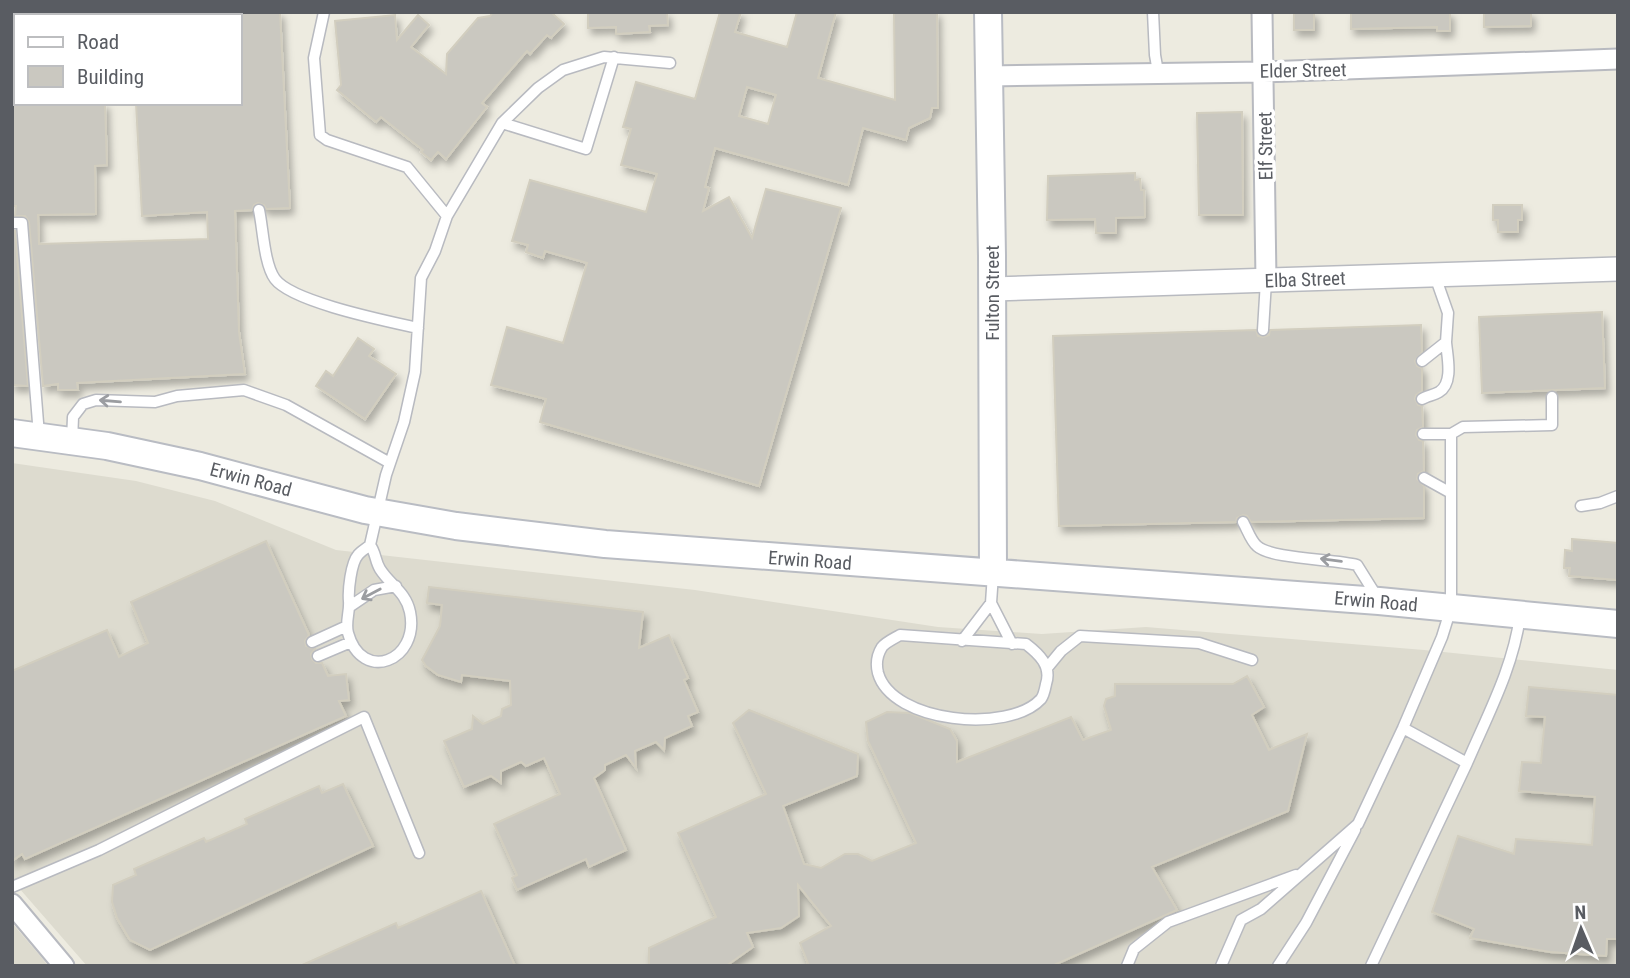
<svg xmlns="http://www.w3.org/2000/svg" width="1630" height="978" viewBox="0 0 1630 978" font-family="'Roboto Condensed',sans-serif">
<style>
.education{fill:#dddbcf}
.building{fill:#cac8c0;stroke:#d2cebf;stroke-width:2;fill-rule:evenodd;filter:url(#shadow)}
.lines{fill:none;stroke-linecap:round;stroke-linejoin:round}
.service-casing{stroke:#b8bac0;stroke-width:13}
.minor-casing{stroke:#b8bac0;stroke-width:23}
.tertiary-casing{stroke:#b8bac0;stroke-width:26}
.secondary-casing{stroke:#b9bcc3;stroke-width:30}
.service{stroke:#fff;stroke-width:10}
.minor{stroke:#fff;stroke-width:19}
.tertiary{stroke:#fff;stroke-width:23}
.secondary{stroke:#fff;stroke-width:26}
.oneway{stroke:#9b9da1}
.labels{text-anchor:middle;stroke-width:7;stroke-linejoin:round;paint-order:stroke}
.street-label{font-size:19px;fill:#595c62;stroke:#fff}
</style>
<defs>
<filter id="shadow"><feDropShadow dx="3.5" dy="6" stdDeviation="3.5" flood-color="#0004"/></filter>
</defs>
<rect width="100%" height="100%" fill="#edebe0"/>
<path class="education" d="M12,463L136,481L215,501L336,550L695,590L938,627L1042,634L1146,627L1424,650L1618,670V966H87L12,880Z
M12,923L42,958L48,966H12Z"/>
<path class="building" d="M240,12H280L290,208L266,209L264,205L258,203L254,205L252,210L235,211L239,332L245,374L77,383L78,390H58V384L43,386L29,222L25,216H15L16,206H12V103H105L107,165L95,166L96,214L38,215L39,244L208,239L207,212L142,216L136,103H240Z
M493,12H551L564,24L551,38L547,35L530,54L527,51L482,103L487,107L446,159L438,152L431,160L421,152L423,150L381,117L376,122L337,90L341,85L335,21L395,15L397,40L418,15L429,25L411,47L446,74L447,54L478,18L490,16Z
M588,12H667L668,25L649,26L650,32L616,34V27L588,28Z
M720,12H741L735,32L787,47L797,12H836L818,78L895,100L894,12H937L938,108H932L930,118L909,128L906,140L863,128L848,185L715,148L705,187L709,188L703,211L729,197L752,238L766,189L841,208L759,486L540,422L546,399L491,385L507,327L563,343L587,263L545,251L543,258L526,252L528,245L512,241L530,180L646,212L657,174L621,165L631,129L623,127L636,82L695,99ZM747,87L776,95L768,124L739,116Z
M1294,12H1314V30H1294Z
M1351,12H1450V31H1437V27L1351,29Z
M1484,12H1531V26L1484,27Z
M1242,112L1243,215H1199L1197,113Z
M1135,173V180L1140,179L1141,190H1144L1145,217L1116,218V233H1096L1095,219L1047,220L1048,176Z
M1493,205H1522V220H1518V232H1498V220H1493Z
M12,231H15L28,386L12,385Z
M1602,312L1605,388L1482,393L1479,317Z
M1421,325L1422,352L1415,361L1417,366L1422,368V391L1416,395L1415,399L1418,405L1422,406L1423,427L1417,430L1416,435L1419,440L1423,441L1424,471L1418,474L1417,479L1424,486V518L1251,522L1247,516L1243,515L1237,518L1236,522L1059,526L1053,336L1256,330L1258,336L1263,337L1269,335L1270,330Z
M358,338L374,349L369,356L396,374L365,419L316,386L326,371L333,376Z
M1572,539L1618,543V580L1569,576L1570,568H1564L1565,550L1572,551Z
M266,541L309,635L305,641L306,646L315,649L311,654L312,659L316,663H322L328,676L346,674L349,700L339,701L346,716L25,859L22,854L12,861V671L107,630L119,657L148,643L131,602Z
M429,587L643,612L639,648L669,635L688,678L684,680L698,712L688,716L692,726L665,738L664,750L656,742L635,751L636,768L626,755L605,765V770L594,778L626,850L589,867L586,859L517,890L512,878L517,875L494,824L560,794L544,758L526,766L521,762L501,771V783L491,776L464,787L444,741L472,729L473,716L483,724L501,716L502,709L511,705L510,681L462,675L461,682L438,675L426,666L422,660L440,626L442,605L427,603Z
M1247,676L1264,707L1252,715L1269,750L1307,734L1288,811L1152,867L1177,910L1052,966H809L800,943L831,926L798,885L799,916L781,928L747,933L753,947L726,966H649V948L716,917L678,833L766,794L733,723L749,710L858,754L857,776L783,806L804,864L821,868L845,854H858L872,861L916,843L868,741L866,722L887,712L910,713L950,729L957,741V762L1071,717L1083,740L1111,730L1104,706L1106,699L1115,696V684H1233Z
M1529,687L1618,695V939H1607L1606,956L1550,952L1470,938L1474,929L1432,912L1458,836L1514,854L1516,839L1592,845L1595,797L1519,791L1522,762L1541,763L1545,717L1526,716Z
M343,784L373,846L150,950L130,940L117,918L112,902L113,885L136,875L134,869L204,838L206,842L247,824L245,819L319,786L322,793Z
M481,891L515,966H300L396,923L398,928Z"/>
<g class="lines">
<g class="service-casing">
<path id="service" d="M324,12L314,58L320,135L327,140L407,167L447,216
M1153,12L1155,55L1158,72
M502,123L586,149L614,57
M259,210C263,228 264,264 275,279C292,302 387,321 418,328
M12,223H22L39,435
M1263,330L1266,281
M1422,361L1446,342L1448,313L1435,276
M1422,399C1427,396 1434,395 1439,392C1454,383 1447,356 1446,342
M1423,434H1451V493
M1451,434L1463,427L1552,425V397
M72,441L73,417L83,404L96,400L155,402L177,396L244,390L286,405L390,463
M1581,506L1600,503L1618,496
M1243,522C1247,529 1251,541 1257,546C1271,559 1334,559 1357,565L1377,597
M370,545L386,475L404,422L415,372L421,278L435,251L447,216L502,123L538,88L563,70L604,57L670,63
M370,545C376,553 375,561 380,569C390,585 406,592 410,612C420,661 362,684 348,633C345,622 350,612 349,601C348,590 351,563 358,555C361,551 367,548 370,545Z
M991,603L993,574
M349,607L374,590L396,586
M900,635L1026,644C1039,654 1052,666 1046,684C1045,689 1044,695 1041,699C1009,734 892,723 878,673C876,665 877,655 882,647C886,642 895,638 900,635Z
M962,641L991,603L1012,644
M312,642L347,626
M318,656L351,642
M1047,668L1061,651L1080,636L1199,643L1252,660
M1467,763C1488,714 1513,668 1520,616
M12,887L99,850L364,717L419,853
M1127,966L1134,949L1168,922L1296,875
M1221,966L1241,920L1261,909L1358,824L1403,728L1442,637L1451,608V493L1424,478
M1278,966L1306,923L1355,830
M1371,966L1467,763L1403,728"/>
</g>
<g class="minor-casing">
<path id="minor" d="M1262,12L1266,280
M989,76L1264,72L1618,59
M12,904L64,966"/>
</g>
<g class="tertiary-casing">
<path id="tertiary" d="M992,289L1618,269"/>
</g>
<g class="secondary-casing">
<path id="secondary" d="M988,12L992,256L993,573
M12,433L107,446L200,466L365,510L456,526L605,544L1379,601L1618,624"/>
</g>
<use href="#service" class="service"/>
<use href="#minor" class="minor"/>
<use href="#tertiary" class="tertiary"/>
<use href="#secondary" class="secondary"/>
</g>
<defs><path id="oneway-shaft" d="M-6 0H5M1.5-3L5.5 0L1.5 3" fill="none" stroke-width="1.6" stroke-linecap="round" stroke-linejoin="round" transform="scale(1.75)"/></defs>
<g class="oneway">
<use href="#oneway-shaft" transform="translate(110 401) rotate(-175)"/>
<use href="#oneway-shaft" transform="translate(1331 560) rotate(-173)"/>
<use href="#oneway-shaft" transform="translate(371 594) rotate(152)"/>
</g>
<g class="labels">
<g class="street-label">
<text transform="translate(1303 70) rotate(-1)" y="7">Elder Street</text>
<text transform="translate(1265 146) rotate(-91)" y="7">Elf Street</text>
<text transform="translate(1305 279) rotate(-2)" y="7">Elba Street</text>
<text transform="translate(992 293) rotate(-90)" y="7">Fulton Street</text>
<text transform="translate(251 479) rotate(15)" y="7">Erwin Road</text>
<text transform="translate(810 560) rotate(4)" y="7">Erwin Road</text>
<text transform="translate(1376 601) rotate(5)" y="7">Erwin Road</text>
</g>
</g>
<rect width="1630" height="978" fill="none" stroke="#595c62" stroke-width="28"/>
<rect x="14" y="14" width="228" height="91" fill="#ffffff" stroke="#bdbec0" stroke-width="2"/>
<rect x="28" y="37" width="35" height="10" fill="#ffffff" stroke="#bdbec0" stroke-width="2"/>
<text x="77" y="49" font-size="21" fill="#595c62">Road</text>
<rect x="28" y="66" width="35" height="21" fill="#cac8c0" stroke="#bdbec0" stroke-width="2"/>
<text x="77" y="84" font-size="21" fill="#595c62">Building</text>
<g transform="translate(1581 929) rotate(358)" stroke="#ffffff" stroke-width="5" paint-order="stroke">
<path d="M0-5L12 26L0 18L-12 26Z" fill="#595c62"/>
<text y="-10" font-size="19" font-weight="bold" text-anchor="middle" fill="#595c62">N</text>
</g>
</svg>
